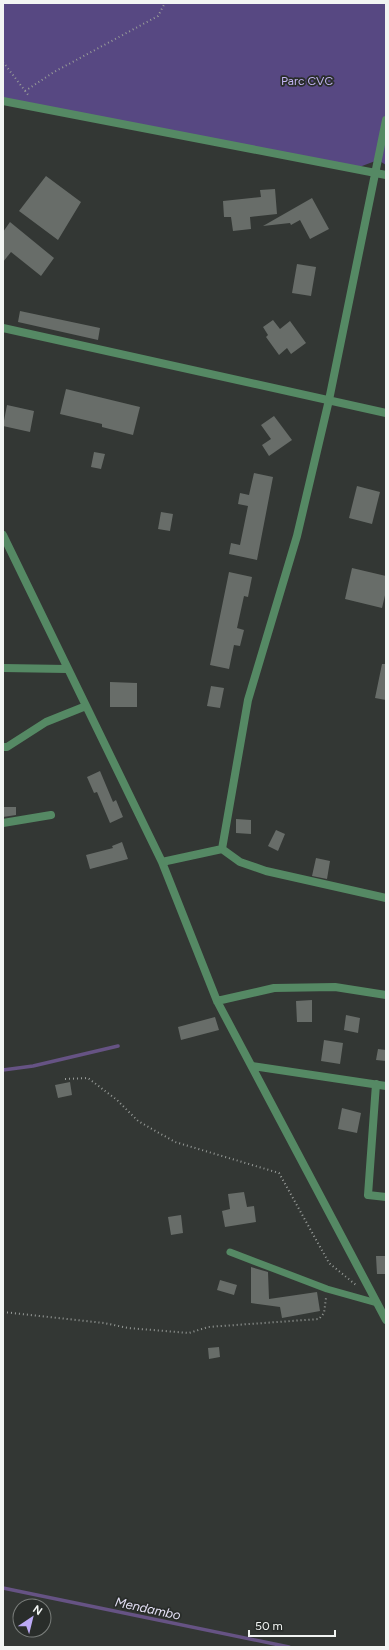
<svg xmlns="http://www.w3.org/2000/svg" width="389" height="1650" viewBox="0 0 389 1650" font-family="Figtree,sans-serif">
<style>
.green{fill:#574882}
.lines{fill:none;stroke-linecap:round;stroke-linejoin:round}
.stream{stroke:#665384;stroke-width:3.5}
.building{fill:#686d69}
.path{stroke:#979b98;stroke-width:2;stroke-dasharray:1 3;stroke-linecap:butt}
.lane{stroke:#558964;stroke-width:7}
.street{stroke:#558964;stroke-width:8}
.labels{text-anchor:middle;stroke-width:3.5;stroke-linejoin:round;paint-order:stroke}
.park-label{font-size:12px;fill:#c2b4f2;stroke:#292d2a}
.water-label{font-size:13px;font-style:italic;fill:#e3dff4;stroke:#292d2a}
</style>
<rect width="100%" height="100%" fill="#333734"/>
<path class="green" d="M3,3H386V165L378,160L354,169L3,101Z"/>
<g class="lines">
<path class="stream" d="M3,1070L33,1066L118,1046
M3,1588L289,1647"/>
</g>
<path class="building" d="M46,176L81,202L58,240L19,211Z
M275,189L277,214L250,217L251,229L233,231L231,217H224L223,201L261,197L260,190Z
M312,198L329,229L310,239L300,220L291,225L290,223L263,226Z
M10,222L54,258L41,276L11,252L3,262V232Z
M297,264L316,267L311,296L292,293Z
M20,311L100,328L98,340L18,322Z
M273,320L280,329L290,321L306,343L291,354L287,348L279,355L266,337L268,335L263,327Z
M66,389L140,407L133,435L102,427V424L60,414Z
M7,405L34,411L30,432L3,426Z
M274,416L292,440L269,456L262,445L271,439L261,425Z
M94,452L105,454L101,469L91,467Z
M254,473L273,477L257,560L229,554L231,543L240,545L248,506L238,504L240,493L249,495Z
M357,486L380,492L372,524L349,518Z
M161,512L173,514L170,531L158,529Z
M352,568L386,576V591L382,608L345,599Z
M229,572L252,577L248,597L244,596L237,628L244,630L240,646L234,645L229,669L210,665Z
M382,664H386V700L375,698Z
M110,682L137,683V707H110Z
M211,686L224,688L220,708L207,706Z
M100,771L113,802L116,800L123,817L110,823L97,792L94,793L87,777Z
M3,807H16V815L3,817Z
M236,819L251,820V834L236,833Z
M276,830L285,834L278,851L268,846Z
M122,842L128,859L90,869L86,855L113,848L112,846Z
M316,858L330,861L327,879L312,876Z
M312,1000V1022H297L296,1001Z
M346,1015L360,1018L358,1033L344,1030Z
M215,1017L219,1030L181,1040L178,1027Z
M324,1040L343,1043L340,1064L321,1061Z
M378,1049L386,1050V1061L376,1060Z
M70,1082L72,1095L58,1098L55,1085Z
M342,1108L361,1113L357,1133L338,1129Z
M244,1192L247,1207L254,1206L256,1222L225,1227L222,1211L230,1209L228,1194Z
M181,1215L183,1233L171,1235L168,1217Z
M376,1256H386V1274H377Z
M251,1267L268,1272L269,1299L317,1292L320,1311L282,1318L280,1307L251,1303Z
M220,1280L237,1285L234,1295L217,1290Z
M219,1347L220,1357L209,1359L208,1348Z"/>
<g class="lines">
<path class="path" d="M3,62L29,96
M25,91L54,72L158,16L165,3
M65,1079L88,1078L117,1100L138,1121L175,1142L279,1173L329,1263L356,1285
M3,1312L104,1323L128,1328L189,1333L208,1327L319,1319L324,1313L326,1298"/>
<path class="lane" d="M230,1252L327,1289L377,1303"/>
<path class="street" d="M3,101L386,175
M386,120L329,400L297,536L248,700L222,849L240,862L266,871L386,898
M3,328L386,413
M3,535L162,862L217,1001L386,1320
M3,668L67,669
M3,747H7L46,722L86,706
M3,823L51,815
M162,862L222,849
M217,1001L274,988L335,987L386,995
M252,1066L386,1086
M376,1084L368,1195L386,1197"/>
</g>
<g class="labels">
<g class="park-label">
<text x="307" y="85">Parc CVC</text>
</g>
<g class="water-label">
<text transform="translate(148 1608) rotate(12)" y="5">Mendambo</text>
</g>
</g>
<rect width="389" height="1650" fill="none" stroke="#f2f5f3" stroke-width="8"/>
<g transform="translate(32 1618) rotate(35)"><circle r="19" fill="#292d2a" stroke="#797d7a"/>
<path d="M0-3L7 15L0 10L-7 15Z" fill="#bcaaf6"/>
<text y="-6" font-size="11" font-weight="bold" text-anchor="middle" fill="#f2f5f3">N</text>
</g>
<path d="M249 1630v6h86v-6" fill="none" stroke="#f2f5f3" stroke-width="2"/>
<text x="255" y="1630" font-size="12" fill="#f2f5f3" stroke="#292d2a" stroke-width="3" paint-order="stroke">50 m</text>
</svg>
